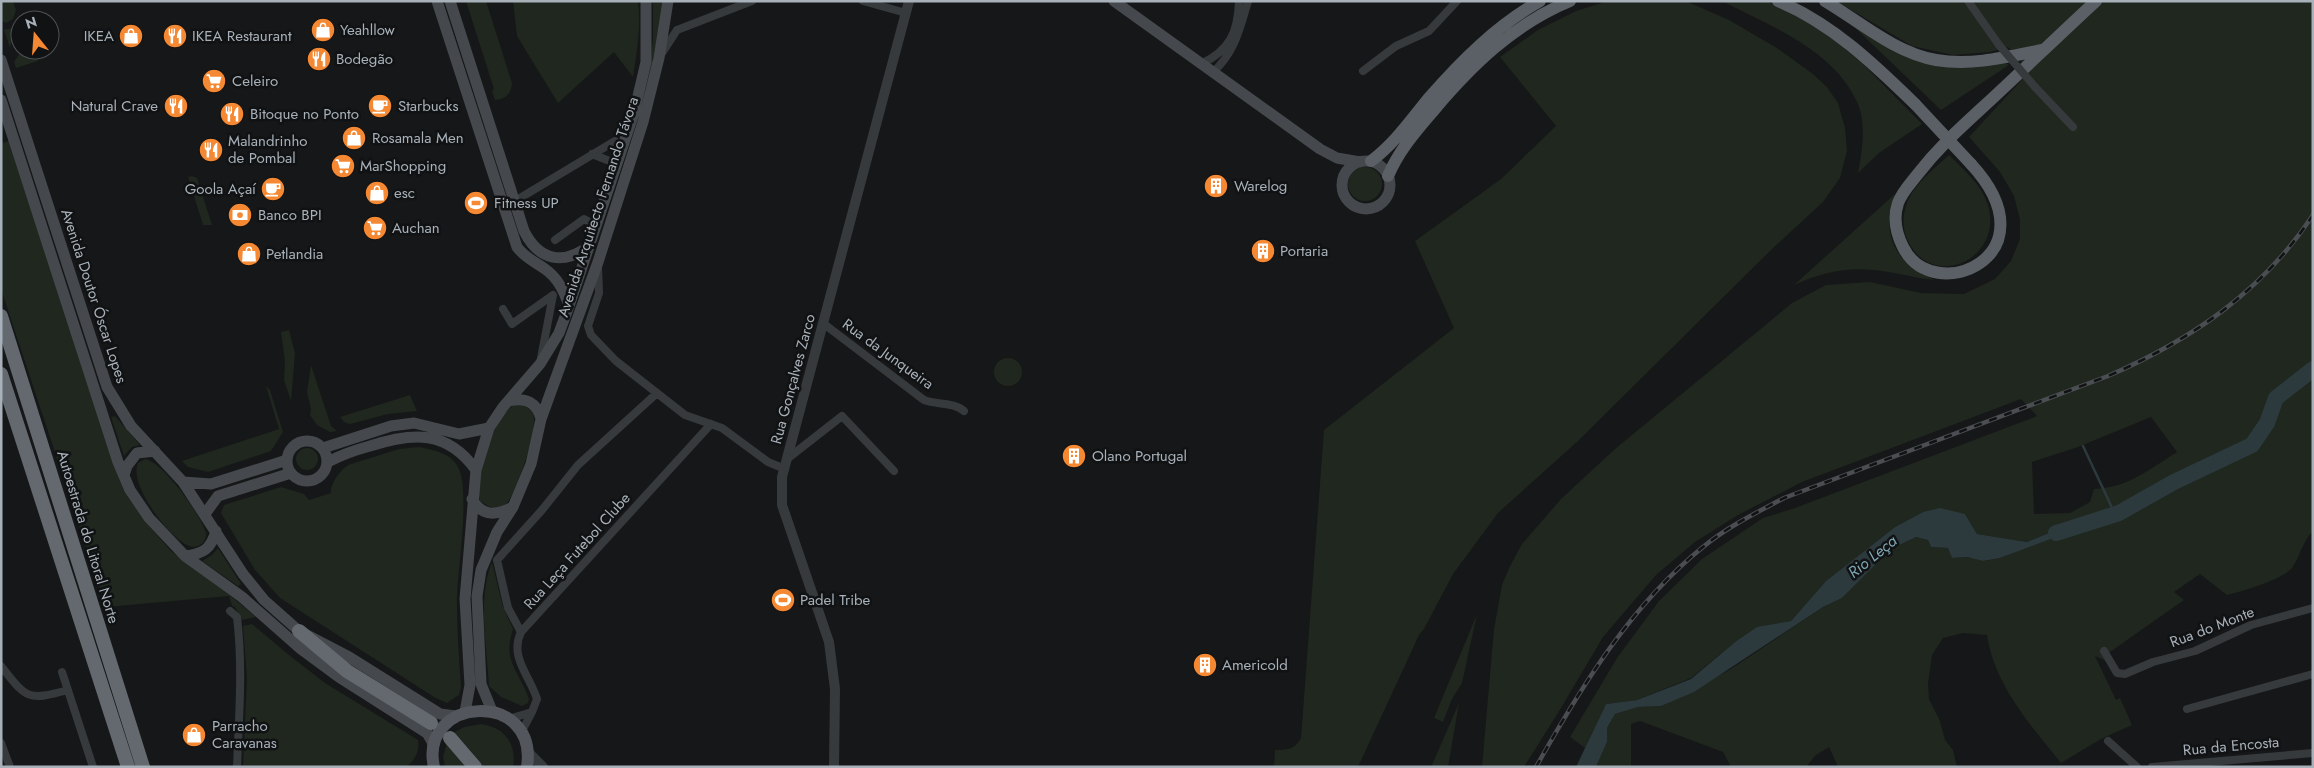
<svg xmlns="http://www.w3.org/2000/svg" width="2314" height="768" viewBox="0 0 2314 768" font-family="Jost,sans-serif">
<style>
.green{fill:#1f271e;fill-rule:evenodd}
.water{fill:#2c393d}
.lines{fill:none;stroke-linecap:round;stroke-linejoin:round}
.stream{stroke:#2c393d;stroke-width:2.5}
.river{stroke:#2c393d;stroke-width:16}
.minor{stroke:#373a3d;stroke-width:8}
.tertiary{stroke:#373a3d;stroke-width:10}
.secondary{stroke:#45494d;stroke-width:11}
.primary{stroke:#53575d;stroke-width:12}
.trunk{stroke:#5b6066;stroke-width:12}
.motorway{stroke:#63696f;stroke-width:14}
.rail-casing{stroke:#4a4e52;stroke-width:4.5}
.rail{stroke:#111213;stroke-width:2.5;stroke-dasharray:8;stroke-linecap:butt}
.minor-bridge{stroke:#373a3d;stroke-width:8}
.trunk-bridge{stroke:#5b6066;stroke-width:12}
.labels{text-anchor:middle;stroke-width:5;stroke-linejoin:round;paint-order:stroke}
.poi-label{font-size:15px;fill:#a8b1b9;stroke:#111213;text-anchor:start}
.street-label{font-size:15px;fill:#a8b1b9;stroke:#111213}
.water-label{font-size:16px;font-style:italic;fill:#7fa7b4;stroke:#111213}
</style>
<rect width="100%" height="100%" fill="#161718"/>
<path class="green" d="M1,1H13L16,10L13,19L6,23L1,21Z
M466,1H486L512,83C512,94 505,99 495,100L492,91L494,89Z
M513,1H638C641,25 637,53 633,77L614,52L558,103L517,36Z
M653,1H664L649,83H647L653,40Z
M1608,1L1688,2L1729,20L1777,48L1813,74L1827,87L1838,103L1845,128L1847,151L1840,178L1823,202L1773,248L1578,441L1498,513L1453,574L1424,629L1419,635L1358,767H1274L1275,750C1288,750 1295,749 1301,738L1324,430L1454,328L1415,241L1501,179L1556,126L1500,57L1538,30L1576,11Z
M1722,1H1767L1802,18L1831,38L1861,62L1922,124L1879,153L1858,173C1862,151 1867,124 1857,102C1833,49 1770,26 1722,1Z
M1836,1H2313V531C2302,542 2300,557 2292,568C2282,580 2242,591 2227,595L2200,574L2174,592L2184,600L2110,652L2104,660L2095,656L2116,700L2120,698L2132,725L2101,739L2061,763C2031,726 1994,684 1987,635L1963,633L1943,638L1932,655L1928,684L1929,699L1940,721L1945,740L1953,750L1957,767H1838L1829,747L1816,755L1806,767H1731L1723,752L1640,721L1631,724V767H1596L1607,742V728L1615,714L1637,707L1661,706L1731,669L1823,607L1842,598L1891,549L1916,537L1928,540L1931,547L1949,548L1952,558L1967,557L1984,561L2000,558L2077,528V521L2027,542L1977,534L1965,514L1923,512L1895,527L1826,581L1791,621L1757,628L1735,642L1691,678L1637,700L1606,704L1585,748L1570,737L1617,658L1659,601L1702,559L1763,518L1795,508L2037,416L2021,399L1802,482L1738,515L1695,542L1656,575L1603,637L1561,708L1524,767H1482L1494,629L1502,585L1510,566L1522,544L1561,499L1615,449L1792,303L1826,285L1870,282L1921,293L1964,294L1995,279L2011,261L2020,239V219L2014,196L2000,172L1969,137L2030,71L2008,47L1990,52L1953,55L1912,46ZM2151,417L2177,452C2148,470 2129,487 2094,489L2090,502L2070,513L2034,514L2032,462L2078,447Z
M20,20C20,32 12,37 10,48L4,30L12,28Z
M1849,22L1904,54L2004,62L2009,65L1941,110Z
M22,50H35L38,61L16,68L14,62Z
M1,141L2,143L9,141L128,497L146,523L171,551L227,593L256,617L242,620L235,607L232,606L229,596L106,607L1,289Z
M1949,155C1963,169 1982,185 1988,205C2004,258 1934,291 1909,243C1902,230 1902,217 1907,203C1915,183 1934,169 1949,155Z
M1348 184a17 17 0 1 1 34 0a17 17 0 1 1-34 0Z
M192,176L197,178L212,225H203L188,177Z
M1895,194C1880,236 1896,264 1935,280C1914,278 1895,272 1874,270C1846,267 1820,273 1794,285Z
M289,330L295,353L291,401L284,380L285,361L281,332Z
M994 372a14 14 0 1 1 28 0a14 14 0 1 1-28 0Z
M311,365L331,426L337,431L330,432L317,425L310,415L311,409L307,392Z
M266,386L270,390L283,432L271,451L208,472L188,467L182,461L279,429Z
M410,395L417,411L388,414L350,424L344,422L340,417Z
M514,405C522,405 529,406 533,414C539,427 516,493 507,503C503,507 497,508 493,509L480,501C474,479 493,416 514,405Z
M115,416L140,445L132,447L124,456L111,417Z
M419,447C433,450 451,453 458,467C471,492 457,571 457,603C457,631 459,659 461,687L459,695L447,703L434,697L280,598L255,570L221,513L224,505L281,487L304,494L309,500L331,493C330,484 340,470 348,465L399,449Z
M296 459a11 11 0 1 1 22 0a11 11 0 1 1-22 0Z
M145,459C162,461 203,517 206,534C206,544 196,550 187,545C168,536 128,484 138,463Z
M218,548L241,584L238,586L202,561L212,555Z
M492,562L503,607L513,629C502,662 519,670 529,699L528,703L522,706L501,697L489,686C487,647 477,599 492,562Z
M1477,614L1462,683L1452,699L1443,722L1434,718Z
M252,624L289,655L325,683L418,740C420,750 415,761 406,767H243L247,678L243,626Z
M1459,703L1448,767H1431Z
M481,724C504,727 517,743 513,767H483L469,749L453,733L464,727Z
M447,742L470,767H445L443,757Z"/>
<path class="water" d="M1940,508L1965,514L1977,534L2027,542L2077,521V529L2000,558L1983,561L1967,557L1952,558L1948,548L1931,547L1928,540L1916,537L1891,549L1842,598L1823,607L1694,692L1661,706L1638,707L1615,714L1607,728V742L1596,767H1576L1606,704L1637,700L1691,679L1735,642L1757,627L1791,621L1826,581L1895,527L1923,512Z"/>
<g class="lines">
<path class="stream" d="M2083,446L2115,514"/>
<path class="river" d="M2056,533L2119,513L2174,482L2252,445L2267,423L2276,398L2313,369"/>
<path class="minor" d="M863,1L906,13
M1968,1L1999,45
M662,53L677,30L752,1
M1201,64C1229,51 1238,33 1239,1
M1363,71L1396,46L1429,31L1457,1
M1212,73C1235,53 1240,28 1248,1
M2035,87L2073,127
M592,154L617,164
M515,201L615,141
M555,240L584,219L596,226
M598,267L599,293L588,326L591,335L616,361L685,415L722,428L768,462L785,469
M503,309L512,324L553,295L541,358
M824,324L924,400C937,405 954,402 964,411
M787,459L842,416L894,471
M230,611L237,617C243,667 239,716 237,767
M521,632L508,608L497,560L542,510L578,465L656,394
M2104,651L2117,673L2125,674L2153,662L2195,651L2251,625L2313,608
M1,666C27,699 27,701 68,690
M62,672L93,767
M2187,709L2313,674
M532,712L537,699C530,676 509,657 521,632L711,424
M509,719L532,712L521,733
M2108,741L2137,767
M1,743L10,767
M2152,767L2313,753"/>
<path class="tertiary" d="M527,751L543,767
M834,767L835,689L829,642L782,505V477L909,1"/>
<path class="secondary" d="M437,1L517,247C525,258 534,261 545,269C558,278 564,291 569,306
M450,1L524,231C539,261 564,266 590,245
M1114,1L1320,149L1337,158L1360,162
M1,60L107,387L131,426L183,482L243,574L264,600L299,631L349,657L440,714L456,716
M1,100L118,462L130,490L149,518L185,556L242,597L301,649L339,677L427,733L434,745
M1342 185a24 24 0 1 1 48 0a24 24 0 1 1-48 0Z
M509,401C525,397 537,402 541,419
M287 461a20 20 0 1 1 40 0a20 20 0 1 1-40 0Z
M323,448L391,426L414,423L459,434L489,428
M328,462C341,455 355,450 370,446C413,432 447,430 476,470
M124,475L127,466L137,453L155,451
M183,482L211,484L287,460
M472,499C482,517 496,516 513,507
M205,514L218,496L291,473
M185,556C203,554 211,549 216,531
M492,711L481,684L477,596L481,570L497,532L513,507L531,464L541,419L598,262L643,122L659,58L668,1
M465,712L470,685L465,599L476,470L489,428L503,407L540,364L559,333L569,306L634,113L646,62V1"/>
<path class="primary" d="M434,767C418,696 539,689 527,767"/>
<path class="trunk" d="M1778,1C1831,23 1874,64 1915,104
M1825,1C1859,21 1895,53 1936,60C1972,66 2007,57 2042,50
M1371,161C1394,144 1410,121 1428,99C1461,61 1496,26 1540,1
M1971,164C2056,256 1933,308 1903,247C1896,233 1893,218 1898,203C1902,192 1910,184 1917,175C1938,148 1958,130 1983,107C2021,72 2058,36 2096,1
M1388,176C1399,150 1416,131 1434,110C1472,65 1514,24 1570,1"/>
<path class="motorway" d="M1,316L143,767
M1,374L128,767
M299,631L347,671L431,723
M450,738L475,767"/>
<g class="rail-casing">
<path id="rail" d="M1536,767C1581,687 1631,605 1703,547C1727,527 1756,513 1784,498L2108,376C2191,340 2262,292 2313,215"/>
</g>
<use href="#rail" class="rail"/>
<path class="minor-bridge" d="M1999,45L2035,87"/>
<path class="trunk-bridge" d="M1915,104L1971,164"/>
</g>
<defs>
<g id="shop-disc" transform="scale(1.25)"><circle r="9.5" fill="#f58832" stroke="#111213"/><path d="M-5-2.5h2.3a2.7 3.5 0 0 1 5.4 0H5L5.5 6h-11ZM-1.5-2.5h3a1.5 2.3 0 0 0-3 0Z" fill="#fff"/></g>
<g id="restaurant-disc" transform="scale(1.25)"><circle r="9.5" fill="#f58832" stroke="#111213"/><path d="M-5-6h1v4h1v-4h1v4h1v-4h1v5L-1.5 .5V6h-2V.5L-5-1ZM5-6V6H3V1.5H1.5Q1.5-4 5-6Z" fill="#fff"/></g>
<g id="supermarket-disc" transform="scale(1.25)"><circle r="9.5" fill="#f58832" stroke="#111213"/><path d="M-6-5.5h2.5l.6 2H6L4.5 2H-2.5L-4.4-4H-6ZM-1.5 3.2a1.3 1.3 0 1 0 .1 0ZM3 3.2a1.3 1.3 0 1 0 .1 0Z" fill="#fff"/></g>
<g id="cafe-disc" transform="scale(1.25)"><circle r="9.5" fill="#f58832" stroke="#111213"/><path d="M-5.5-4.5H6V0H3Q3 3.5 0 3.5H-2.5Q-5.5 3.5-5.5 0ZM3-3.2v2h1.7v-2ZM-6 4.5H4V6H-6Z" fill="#fff"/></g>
<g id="building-disc" transform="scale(1.25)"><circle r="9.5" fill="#f58832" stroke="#111213"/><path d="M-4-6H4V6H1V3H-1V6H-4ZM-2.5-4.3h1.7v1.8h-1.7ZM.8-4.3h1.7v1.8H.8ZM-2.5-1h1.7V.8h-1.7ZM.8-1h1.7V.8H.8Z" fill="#fff"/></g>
<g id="stadium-disc" transform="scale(1.25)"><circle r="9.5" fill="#f58832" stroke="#111213"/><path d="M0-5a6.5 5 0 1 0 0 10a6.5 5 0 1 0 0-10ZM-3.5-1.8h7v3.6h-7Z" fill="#fff"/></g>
<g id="bank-disc" transform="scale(1.25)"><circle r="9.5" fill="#f58832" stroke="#111213"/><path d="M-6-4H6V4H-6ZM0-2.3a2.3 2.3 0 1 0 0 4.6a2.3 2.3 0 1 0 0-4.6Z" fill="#fff"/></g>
</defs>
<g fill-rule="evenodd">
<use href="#shop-disc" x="323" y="30"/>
<use href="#shop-disc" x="131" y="36"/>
<use href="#restaurant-disc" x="175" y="36"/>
<use href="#restaurant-disc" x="319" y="59"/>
<use href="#supermarket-disc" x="214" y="81"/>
<use href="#restaurant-disc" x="176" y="106"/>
<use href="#cafe-disc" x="380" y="106"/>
<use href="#restaurant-disc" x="232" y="114"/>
<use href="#shop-disc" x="354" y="138"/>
<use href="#restaurant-disc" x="211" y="150"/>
<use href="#supermarket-disc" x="343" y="166"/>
<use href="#building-disc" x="1216" y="186"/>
<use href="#cafe-disc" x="273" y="189"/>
<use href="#shop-disc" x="377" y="193"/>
<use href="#stadium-disc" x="476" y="203"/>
<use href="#bank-disc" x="240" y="215"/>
<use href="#supermarket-disc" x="375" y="228"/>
<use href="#building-disc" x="1263" y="251"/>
<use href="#shop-disc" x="249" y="254"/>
<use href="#building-disc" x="1074" y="456"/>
<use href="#stadium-disc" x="783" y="600"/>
<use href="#building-disc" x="1205" y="665"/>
<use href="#shop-disc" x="194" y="735"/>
</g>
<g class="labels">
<g class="poi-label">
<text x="340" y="35">Yeahllow</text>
<text x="114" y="41" text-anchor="end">IKEA</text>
<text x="192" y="41">IKEA Restaurant</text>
<text x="336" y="64">Bodegão</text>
<text x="232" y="86">Celeiro</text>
<text x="158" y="111" text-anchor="end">Natural Crave</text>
<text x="398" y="111">Starbucks</text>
<text x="250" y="119">Bitoque no Ponto</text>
<text x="372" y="143">Rosamala Men</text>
<text x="228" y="146">Malandrinho<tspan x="228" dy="17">de Pombal</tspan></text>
<text x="360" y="171">MarShopping</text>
<text x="1234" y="191">Warelog</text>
<text x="256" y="194" text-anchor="end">Goola Açaí</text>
<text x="394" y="198">esc</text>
<text x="494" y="208">Fitness UP</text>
<text x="258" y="220">Banco BPI</text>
<text x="392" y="233">Auchan</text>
<text x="1280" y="256">Portaria</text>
<text x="266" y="259">Petlandia</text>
<text x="1092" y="461">Olano Portugal</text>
<text x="800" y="605">Padel Tribe</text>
<text x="1222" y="670">Americold</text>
<text x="212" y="731">Parracho<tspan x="212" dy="17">Caravanas</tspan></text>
</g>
<g class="street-label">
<text transform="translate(598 207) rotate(-72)" y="5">Avenida Arquitecto Fernando Távora</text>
<text transform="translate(94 296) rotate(72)" y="5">Avenida Doutor Óscar Lopes</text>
<text transform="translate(888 354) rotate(36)" y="5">Rua da Junqueira</text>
<text transform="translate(793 379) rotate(-75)" y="5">Rua Gonçalves Zarco</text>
<text transform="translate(88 537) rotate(73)" y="5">Autoestrada do Litoral Norte</text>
<text transform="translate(577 551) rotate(-48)" y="5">Rua Leça Futebol Clube</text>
<text transform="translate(2212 627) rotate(-21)" y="5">Rua do Monte</text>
<text transform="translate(2231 746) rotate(-5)" y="5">Rua da Encosta</text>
</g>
<g class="water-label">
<text transform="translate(1872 556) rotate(-39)" y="6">Rio Leça</text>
</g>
</g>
<rect width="2314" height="768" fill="none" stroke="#a8b1b9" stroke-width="5"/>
<g transform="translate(35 35) rotate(343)"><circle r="24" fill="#111213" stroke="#4d5255"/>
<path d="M0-4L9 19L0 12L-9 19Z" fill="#f58832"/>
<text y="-8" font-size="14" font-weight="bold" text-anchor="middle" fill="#a8b1b9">N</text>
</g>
</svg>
